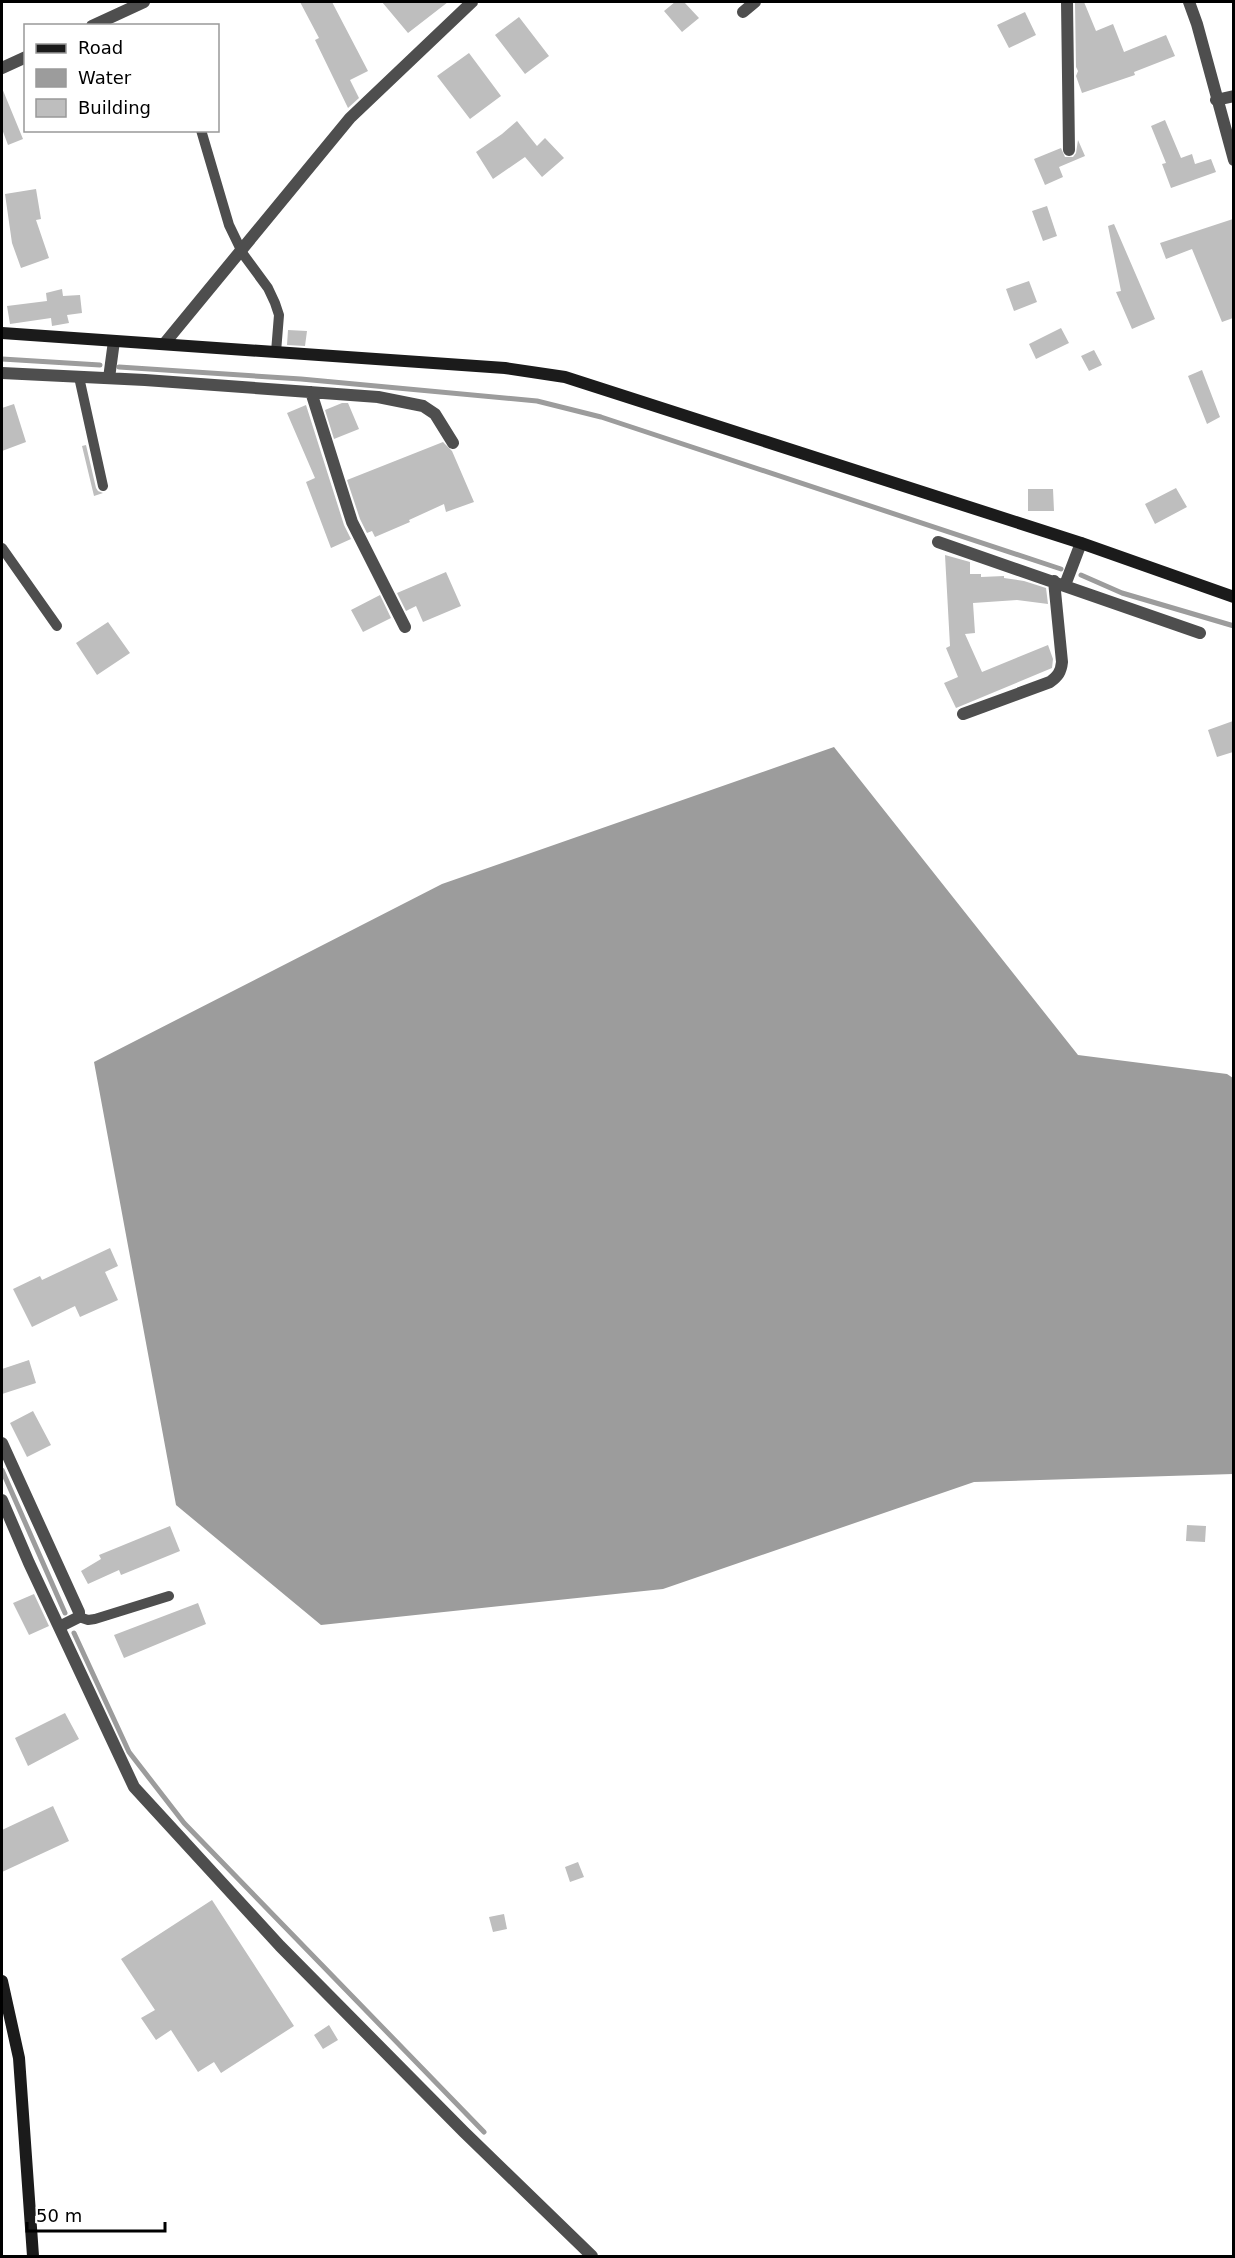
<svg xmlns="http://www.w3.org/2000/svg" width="1235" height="2258" viewBox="0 0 1235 2258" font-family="'DejaVu Sans',sans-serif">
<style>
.water{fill:#9c9c9c}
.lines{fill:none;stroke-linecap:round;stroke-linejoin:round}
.stream{stroke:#9c9c9c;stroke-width:5}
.building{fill:#bebebe}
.lane{stroke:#4e4e4e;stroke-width:10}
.street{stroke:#4e4e4e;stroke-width:12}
.secondary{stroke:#1b1b1b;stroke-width:12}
</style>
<rect width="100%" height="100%" fill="#fff"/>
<path class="water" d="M834,747L1078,1055L1227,1074L1233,1078V1474L974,1482L663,1589L321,1625L176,1505L94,1062L442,884Z"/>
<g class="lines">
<path class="stream" d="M2,359L100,365
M119,367L301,379L537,401L601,417L1061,569
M1081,575L1122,593L1234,626
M2,1470L65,1613
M74,1633L129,1752L184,1823L484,2132"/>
</g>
<path class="building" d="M300,2H332L368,71L350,80L359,98L348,108L315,40L319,38Z
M382,2H448L408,33Z
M675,2H684L699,18L682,32L664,11Z
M1075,2H1084L1096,31L1113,24L1124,52L1166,35L1175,56L1134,72L1135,75L1082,93L1076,76L1078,71L1076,67Z
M1025,12L1036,35L1009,48L997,25Z
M519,17L549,56L525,74L495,35Z
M469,53L501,96L470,119L437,76Z
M2,88L23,139L8,145L2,129Z
M1165,120L1181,158L1192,154L1195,164L1211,159L1216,172L1171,188L1162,164L1166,163L1151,126Z
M517,121L537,146L545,138L564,158L542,177L525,157L493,179L476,152L502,134Z
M1078,140L1085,156L1059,167L1063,177L1045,185L1034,159L1061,148L1065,157H1073L1076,153Z
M36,189L41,219L36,220L49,258L21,268L12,243L5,194Z
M1047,206L1057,236L1043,241L1032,211Z
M1233,219V318L1222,322L1192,249L1166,259L1160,243Z
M1114,224L1155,319L1132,329L1116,292L1121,291L1108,226Z
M1029,281L1037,302L1014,311L1006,289Z
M62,289L63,296L80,295L82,313L67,315L69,323L52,326L51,318L10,324L7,306L47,301L46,293Z
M1061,328L1069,343L1036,359L1029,344Z
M288,330L307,331L305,346L287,345Z
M1094,350L1102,365L1089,371L1081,356Z
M1202,370L1220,417L1207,424L1188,376Z
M342,403H348L359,429L334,439L325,410Z
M14,404L26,442L2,451V408Z
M306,405L344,525L351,539L331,548L306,482L315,478L287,413Z
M443,442L452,451L474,502L446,512L444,504L409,520L410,522L375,537L372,531L367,533L360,519L347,480Z
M86,445L96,488L98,491L103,493L94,496L82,446Z
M1176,488L1187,507L1155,524L1145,504Z
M1028,489H1053L1054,511H1028Z
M945,555L970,562V574H981V577L1004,576V578L1024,581L1046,588L1048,604L1017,600L973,603L975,633L965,634L982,672L1048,645L1053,659L1052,668L956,708L944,683L958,677L946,648L950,646Z
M446,572L461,606L423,622L416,606L406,611L397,593Z
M380,595L391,618L363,632L351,610Z
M108,622L130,653L97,675L76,643Z
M1233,721V752L1217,757L1208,730Z
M110,1248L118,1266L105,1272L118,1300L80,1317L75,1306L32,1327L13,1289L40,1276L42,1280Z
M29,1360L36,1383L2,1394V1369Z
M33,1411L51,1445L27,1457L10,1423Z
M1187,1525L1206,1526L1205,1542L1186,1541Z
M170,1526L180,1551L121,1575L119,1570L88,1584L81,1571L101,1559L99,1555Z
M34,1594L49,1626L29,1635L13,1603Z
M198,1603L206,1624L124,1658L114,1635Z
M65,1713L79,1739L28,1766L15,1738Z
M53,1806L69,1841L2,1872V1830Z
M578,1862L584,1877L570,1882L565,1867Z
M212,1900L294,2026L221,2073L214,2062L198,2072L171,2030L156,2040L141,2018L155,2010L121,1959Z
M504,1914L507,1929L493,1932L489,1917Z
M329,2025L338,2040L323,2049L314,2035Z"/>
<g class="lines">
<path class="lane" d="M201,130L229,225L243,254L268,288L275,303L279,315L276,352
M79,377L103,486
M2,548L57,626
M79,1617L88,1620L95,1619L169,1596"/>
<path class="street" d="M1067,2L1069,150
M1189,2L1197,24L1234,160
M743,12L755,2
M92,26L144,2
M2,68L26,57
M1216,100L1234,96
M164,344L350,118L472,2
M2,373L145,380L378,397L423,406L435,414L453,443
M109,378L114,341
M311,392L352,522L405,627
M938,542L1200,633
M1065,585L1081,543
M963,714L1050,682C1058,676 1061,672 1062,662L1054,581
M2,1443L79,1612V1617L59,1627
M2,1500L29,1563L134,1787L280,1946L464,2132L592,2256"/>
<path class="secondary" d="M2,333L505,368L565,377L1081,543L1234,597
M2,1981L19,2058L33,2256"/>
</g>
<rect width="1235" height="2258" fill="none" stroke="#000000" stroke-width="6"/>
<rect x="24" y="24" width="195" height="108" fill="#ffffff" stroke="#999999" stroke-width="1.5"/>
<rect x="36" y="44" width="30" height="9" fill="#1b1b1b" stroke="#999999" stroke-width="1.5"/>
<text x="78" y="54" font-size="18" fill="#000000">Road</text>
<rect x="36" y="69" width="30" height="18" fill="#9c9c9c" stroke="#999999" stroke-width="1.5"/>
<text x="78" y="84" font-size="18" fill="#000000">Water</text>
<rect x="36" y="99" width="30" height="18" fill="#bebebe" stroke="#999999" stroke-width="1.5"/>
<text x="78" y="114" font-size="18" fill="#000000">Building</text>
<path d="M27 2222v9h138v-9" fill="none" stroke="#000000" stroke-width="3"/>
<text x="36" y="2222" font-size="18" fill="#000000" stroke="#ffffff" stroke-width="4.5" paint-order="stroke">50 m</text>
</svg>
